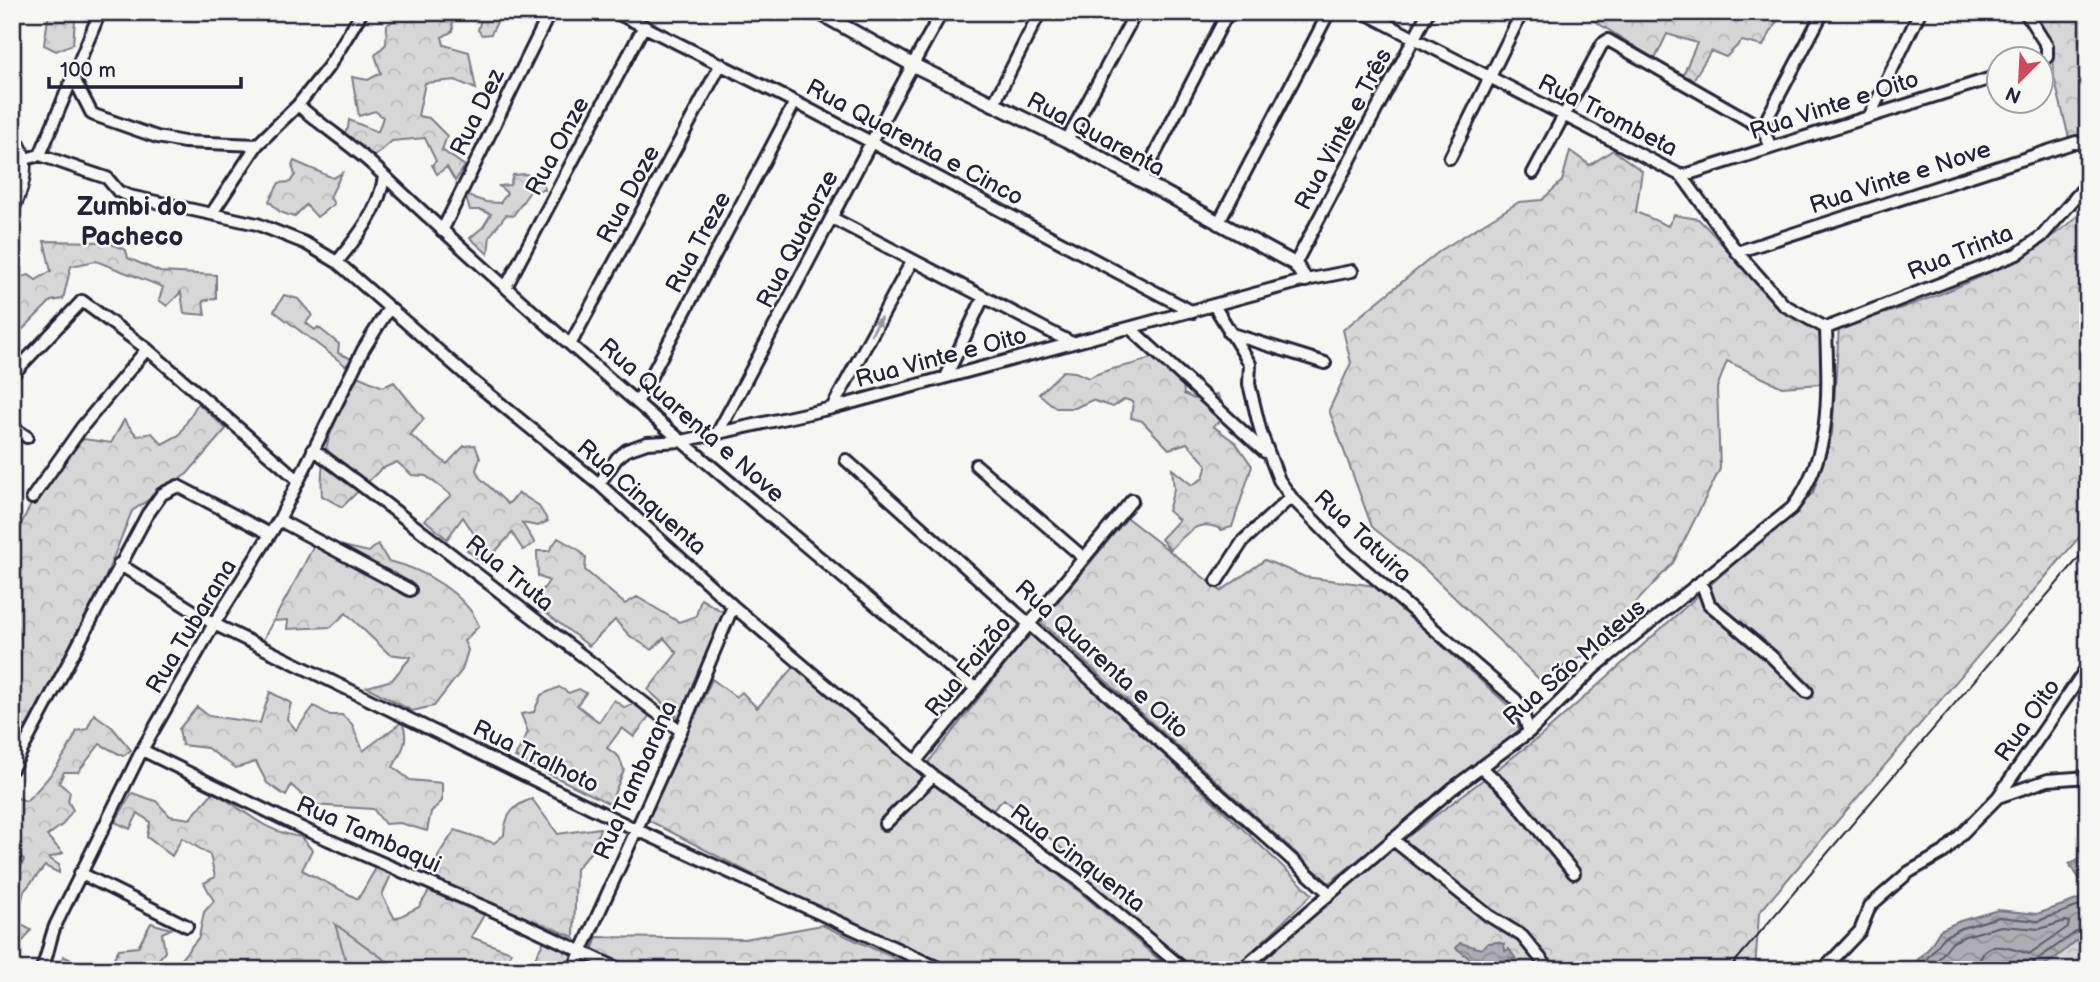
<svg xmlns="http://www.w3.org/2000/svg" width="2100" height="982" viewBox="0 0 2100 982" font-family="'Balsamiq Sans',sans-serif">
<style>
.green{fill:#d7d7d7;stroke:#7c7c89;stroke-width:2}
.forest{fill:url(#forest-crowns);stroke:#7c7c89;stroke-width:2}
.water{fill:url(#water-waves);stroke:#757583;stroke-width:2}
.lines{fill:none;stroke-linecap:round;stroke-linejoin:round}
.shore{stroke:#5a5a6b;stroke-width:2}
.minor-casing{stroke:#22223b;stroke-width:16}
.tertiary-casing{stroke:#22223b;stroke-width:18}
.secondary-casing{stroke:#22223b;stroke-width:19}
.minor{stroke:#f6f6f2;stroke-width:10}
.tertiary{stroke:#f6f6f2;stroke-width:12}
.secondary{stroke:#f6f6f2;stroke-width:14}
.tram{stroke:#22223b;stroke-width:2}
.oneway{fill:#9797a0}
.labels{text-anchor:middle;stroke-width:5;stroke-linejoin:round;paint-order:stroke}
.street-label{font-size:24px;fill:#22223b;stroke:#f6f6f2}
.neighbourhood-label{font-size:26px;font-weight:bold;fill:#22223b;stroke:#f6f6f2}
</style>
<defs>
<pattern id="forest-crowns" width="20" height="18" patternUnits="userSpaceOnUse" patternTransform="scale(1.75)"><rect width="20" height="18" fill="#d7d7d7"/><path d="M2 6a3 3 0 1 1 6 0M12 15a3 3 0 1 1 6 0" fill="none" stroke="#b8b8b9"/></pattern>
<pattern id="water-waves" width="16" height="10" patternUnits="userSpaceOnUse" patternTransform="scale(1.75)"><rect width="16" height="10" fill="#adadb3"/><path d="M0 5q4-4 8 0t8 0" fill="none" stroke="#8c8c93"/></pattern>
</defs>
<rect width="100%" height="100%" fill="#f6f6f2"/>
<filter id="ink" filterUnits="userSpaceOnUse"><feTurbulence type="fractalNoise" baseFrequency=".0143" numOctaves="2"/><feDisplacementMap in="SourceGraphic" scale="14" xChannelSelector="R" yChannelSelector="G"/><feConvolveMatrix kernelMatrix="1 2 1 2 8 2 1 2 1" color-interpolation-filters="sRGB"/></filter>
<g filter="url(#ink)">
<path class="green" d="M334,923L399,970H233Z
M63,956L91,970H59Z"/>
<path class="forest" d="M49,12H82L75,20L73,44L56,51L44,45Z
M408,12H452L453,31L442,37L444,45L469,52L476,89L455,80L425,83L418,116L429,118L447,136L442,150L465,166L455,181L447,167L437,174L432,165L436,161L425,138L392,141L375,156L350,154L340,139L348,128L349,120L378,132L383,117L375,111L359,116L352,77L368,80L381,73L375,55L386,44L387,25Z
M483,12H502L491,34L482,35L478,30Z
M1580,12H1782L1763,46L1742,41L1726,57L1711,51L1693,80L1683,75L1697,43L1667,34L1655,59Z
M2036,12H2088V138H2069L2054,77L2053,49Z
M1613,150L1642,171L1636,212L1668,226L1674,215L1698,219C1739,257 1768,310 1824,330L1821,384L1782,387L1727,361L1717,388L1720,469L1673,563L1589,653L1539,679L1427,571L1372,527L1329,410L1351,363L1343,330L1441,250L1519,202L1542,200L1562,181L1570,151L1590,165Z
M294,161L333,178L342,173L330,197L334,204L317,217L306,205L294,217L280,212L269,201L279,183L290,182L295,175L292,165Z
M526,174L543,182L545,190H531L513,216L506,215L490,236L488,254L470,238L483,227L491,214L481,210H470L465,195L486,202L500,203L507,193L499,186L510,185L513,175Z
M2088,201V527L1759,913L1755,970H1241L1303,916L1542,735L1813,493L1832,434L1839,327C1911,307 1978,284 2041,243C2062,229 2075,223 2088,201Z
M44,241L107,242L126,250L128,258L160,272L216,275V298L203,301L205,315L184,313L181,292L167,306L159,300L163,287L96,261L71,266L63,299L51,301L12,340V279L29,275L36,280L51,271Z
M284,295L298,299L312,315L306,323L315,330L318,327L339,344L338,353L352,359L346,366L274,311Z
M1157,355L1182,376L1184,394L1194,399L1217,394L1230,416L1213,426L1236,443L1252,466L1232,527L1222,530C1198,517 1187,533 1170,550L1161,539L1179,520L1168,511L1174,489L1172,469L1192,485L1203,478L1207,465L1187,443L1169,449L1142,421L1131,418L1133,402L1125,399L1113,407L1092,400L1075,408H1056L1039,394L1063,371L1075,372L1089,378C1111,365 1135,368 1157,355Z
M357,376L383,387L394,382L424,419L410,435L447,464L464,446L475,445L480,458L476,470L480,478L508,504L519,493L538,505L548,521L538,526L522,523L535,543L523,550L512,533L484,564L467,550L474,534L463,517L447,539L425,520L451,495L426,476L412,475L397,462L381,469L342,507L322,496C318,448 337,418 357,376Z
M198,403L226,429L187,474L132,511L91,613L26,727L12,720V550L15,536L51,465L84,439L111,443L124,420L137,436L152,433L162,444L179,435Z
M1127,518L1221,591L1265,560L1305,577L1376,586L1511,708L1520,732L1329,883L1041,622Z
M558,538L579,550L586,558L585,570L625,604L637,597L679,622L696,616L701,599L723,612L712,645L679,718L648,690L677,653L664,638L652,650L630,636L615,620L589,646L542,610L540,594L549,581L538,576L537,551H549Z
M316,540L369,552L378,544L388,561C421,568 466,593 479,626L464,641L468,650L462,670L434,706L412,711L367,687L392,680L411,657L389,654L346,613L331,627L287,629L288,620L273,621L263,640C280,607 301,574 316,540Z
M1032,631L1312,894L1233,970H1195L1064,869L1073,858L1004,799L989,814L927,764Z
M796,665L1081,893L1171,970H950L842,921L648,820L712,679L736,697L742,692L757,708Z
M559,687L569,693L579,689L586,693L577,705L599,722L614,700L625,708L635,703L650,715L634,737L622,728L607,748L619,757L624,770L610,804L515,757L528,732L521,714L534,712L541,695Z
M270,692L291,703L287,719L296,730L314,706L330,715H342L352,724L363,751L402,722C410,740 402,751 393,767L410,780L442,783V801L431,812L427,831L400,823L385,824L373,809L313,805L291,785L286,796L267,783L256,762L236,768L207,748L182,745L179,729L197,707L209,716L260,723Z
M94,714L112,727L131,750L123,756L100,744L78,772H64L59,783L70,792L68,801L73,810L62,825L47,836L63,853L49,858L59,865V873L45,866L24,891L16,922L31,930L24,940L12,945V886L24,860L12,846V796L26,801C48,781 65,758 77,731L87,729Z
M213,792C247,810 262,832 301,837L312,850L302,870L358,899L376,868L391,875L382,895L395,919L419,907L429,891L484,915L471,937L511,952L504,970H399L335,924L346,961L342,970H107L119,949L138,947L151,923L171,929L162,933L165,952L152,967L173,969L199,937L204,912L214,901L204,883L215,877L210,855L182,838L172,856L147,837L150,822L138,813L130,829L115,822L132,793L156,801L170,816L190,819Z
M532,799L558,834L600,828L594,848L576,869L574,937L432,879L439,854L455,830L494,843L504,835C505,815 513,805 532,799Z
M822,925L920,970H585L597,937L745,939Z
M2084,934L2088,936V970H2031L2046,963Z
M547,935L572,956L565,970H529Z"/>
<path class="water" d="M2088,854V890L2069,864Z
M2088,896V936L2084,934C2069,946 2044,973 2024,970C2017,968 2009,963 2003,960L1991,970H1908L1929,948L1940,930L1960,921L1998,910L2037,914Z
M1497,942L1504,944L1505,951L1509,949L1516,959L1510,958L1504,970L1477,964L1456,948L1460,943L1481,949L1488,943Z"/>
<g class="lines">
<path class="shore" d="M1918,970L1945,936L1962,928L1999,917L2038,921L2088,903
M1930,970L1951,943L1965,936L2001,926L2040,929L2065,921L2069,922L2068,927L2029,954C2010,948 1981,935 1978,970
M2031,970L2034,962L2080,929L2088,928"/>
<g class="minor-casing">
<path id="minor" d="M615,12L795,102L1193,312
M1363,12L1682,176L1737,252L1784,305L1826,328
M2025,12L2047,46V57L2040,63
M72,75L92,114L97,116L157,137L184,142L257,145
M298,105C323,127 352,145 376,168C568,350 774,519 976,689
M993,105L1040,12
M1870,115L1920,12
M1067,140L1136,12
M1771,147L1762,128L1823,12
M40,155L100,12
M1450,158L1522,12
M25,159L40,155L83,170L107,178L118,191L129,196L257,224L305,243L337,262L474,382L599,484L733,606L933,776L1077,879L1185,970
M1533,173L1602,44L1608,40L1762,128
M1682,176L1998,76
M1141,181L1228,12
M212,213L257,145L298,105L329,66L362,12
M832,218L1072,343
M1218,224L1329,12
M442,231L550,12
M1737,252L2076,142L2088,147
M337,262C358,236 379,211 384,177
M1295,264L1428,12
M507,285L644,26
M1215,307L1250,364L1249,384L1261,433L1279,480L1291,497L1346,553L1515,699L1521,707L1529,732
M1130,328L1265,452
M1826,328L2017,254L2042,236L2088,183
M1229,333L1325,363
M571,343L721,64
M12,375L82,301L147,349L297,479
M946,377L983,298
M638,401L795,102
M832,408L912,261
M12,427L27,437
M718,432C794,293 864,150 942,12
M313,449C437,541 557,638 681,731
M846,460L1329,893
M976,465L1084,558
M599,484L617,458L627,450L647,443L682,441L832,408L1306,280L1352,271
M32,498L82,427L147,349
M279,520L410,590
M119,564L214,624L635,829L943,970
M1217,581L1243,541L1291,497
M1701,581L1709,604L1771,656L1807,692
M142,750L308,831L519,922L621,970
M916,761L1132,500
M1481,767L1506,790L1574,873
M12,769L147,515L162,494L178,486L270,534
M1998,797L2048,780L2088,777
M885,824L933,776
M1392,839L1488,915L1522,936L1545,964
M80,873L187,926
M41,970C49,954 49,939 56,924L142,750L214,624L279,520L363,350L389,308
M573,970L681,731L733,606
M1241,970L1452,789L1529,732L1595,667L1792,508C1833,455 1828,391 1826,328
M1823,970L1860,931L1870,906L1909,872L1944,852L1998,797L2088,666"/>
</g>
<g class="tertiary-casing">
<path id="tertiary" d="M818,12L911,64L1067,140L1295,264L1306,280"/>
</g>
<g class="secondary-casing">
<path id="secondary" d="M12,137C30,158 23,184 12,208"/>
</g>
<use href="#minor" class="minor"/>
<use href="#tertiary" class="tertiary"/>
<use href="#secondary" class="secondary"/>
<path class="tram" d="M1728,970L2088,547"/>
</g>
<defs><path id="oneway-solid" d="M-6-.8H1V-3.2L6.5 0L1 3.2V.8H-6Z" transform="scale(1.75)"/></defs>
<use class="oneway" href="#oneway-solid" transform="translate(876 326) rotate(-61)"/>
</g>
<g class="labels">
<g class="street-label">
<text transform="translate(1834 105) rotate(-18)" y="8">Rua Vinte e Oito</text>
<text transform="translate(477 112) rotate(-64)" y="8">Rua Dez</text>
<text transform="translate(1608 115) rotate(27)" y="8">Rua Trombeta</text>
<text transform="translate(1343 129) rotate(-62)" y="8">Rua Vinte e Três</text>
<text transform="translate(1096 134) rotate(28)" y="8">Rua Quarenta</text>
<text transform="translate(915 142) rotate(28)" y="8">Rua Quarenta e Cinco</text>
<text transform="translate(557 146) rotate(-62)" y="8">Rua Onze</text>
<text transform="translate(1900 177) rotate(-18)" y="8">Rua Vinte e Nove</text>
<text transform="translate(628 194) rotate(-62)" y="8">Rua Doze</text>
<text transform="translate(797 239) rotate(-63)" y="8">Rua Quatorze</text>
<text transform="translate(698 242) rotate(-62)" y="8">Rua Treze</text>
<text transform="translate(1960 252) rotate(-22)" y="8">Rua Trinta</text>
<text transform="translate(941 357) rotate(-15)" y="8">Rua Vinte e Oito</text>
<text transform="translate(692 420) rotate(41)" y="8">Rua Quarenta e Nove</text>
<text transform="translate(642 497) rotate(41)" y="8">Rua Cinquenta</text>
<text transform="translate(1363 536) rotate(43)" y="8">Rua Tatuira</text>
<text transform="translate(510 573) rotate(39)" y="8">Rua Truta</text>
<text transform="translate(191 626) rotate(-59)" y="8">Rua Tubarana</text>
<text transform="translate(1102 659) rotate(42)" y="8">Rua Quarenta e Oito</text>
<text transform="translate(1574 662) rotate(-41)" y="8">Rua São Mateus</text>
<text transform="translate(968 666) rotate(-51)" y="8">Rua Faizão</text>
<text transform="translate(2027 720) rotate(-55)" y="8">Rua Oito</text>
<text transform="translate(536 756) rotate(26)" y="8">Rua Tralhoto</text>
<text transform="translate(635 780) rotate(-66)" y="8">Rua Tambarana</text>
<text transform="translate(369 834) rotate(24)" y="8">Rua Tambaqui</text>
<text transform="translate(1078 858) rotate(37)" y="8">Rua Cinquenta</text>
</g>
<g class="neighbourhood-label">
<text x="132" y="215">Zumbi do<tspan x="132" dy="30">Pacheco</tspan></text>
</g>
</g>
<rect width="2100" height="982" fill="none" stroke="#f6f6f2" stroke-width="42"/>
<rect x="21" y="21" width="2058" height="940" fill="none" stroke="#22223b" stroke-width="2.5" filter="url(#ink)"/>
<g transform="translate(2020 80) rotate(204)"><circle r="33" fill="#f6f6f2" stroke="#a1a1a9" stroke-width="2"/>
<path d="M0-5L12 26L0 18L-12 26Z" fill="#d1495b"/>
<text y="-10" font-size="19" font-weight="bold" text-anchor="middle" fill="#22223b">N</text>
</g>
<path d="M49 77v10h192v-10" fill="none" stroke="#22223b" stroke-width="3.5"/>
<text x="60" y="77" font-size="21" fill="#22223b" stroke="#f6f6f2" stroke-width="5" paint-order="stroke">100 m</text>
</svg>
